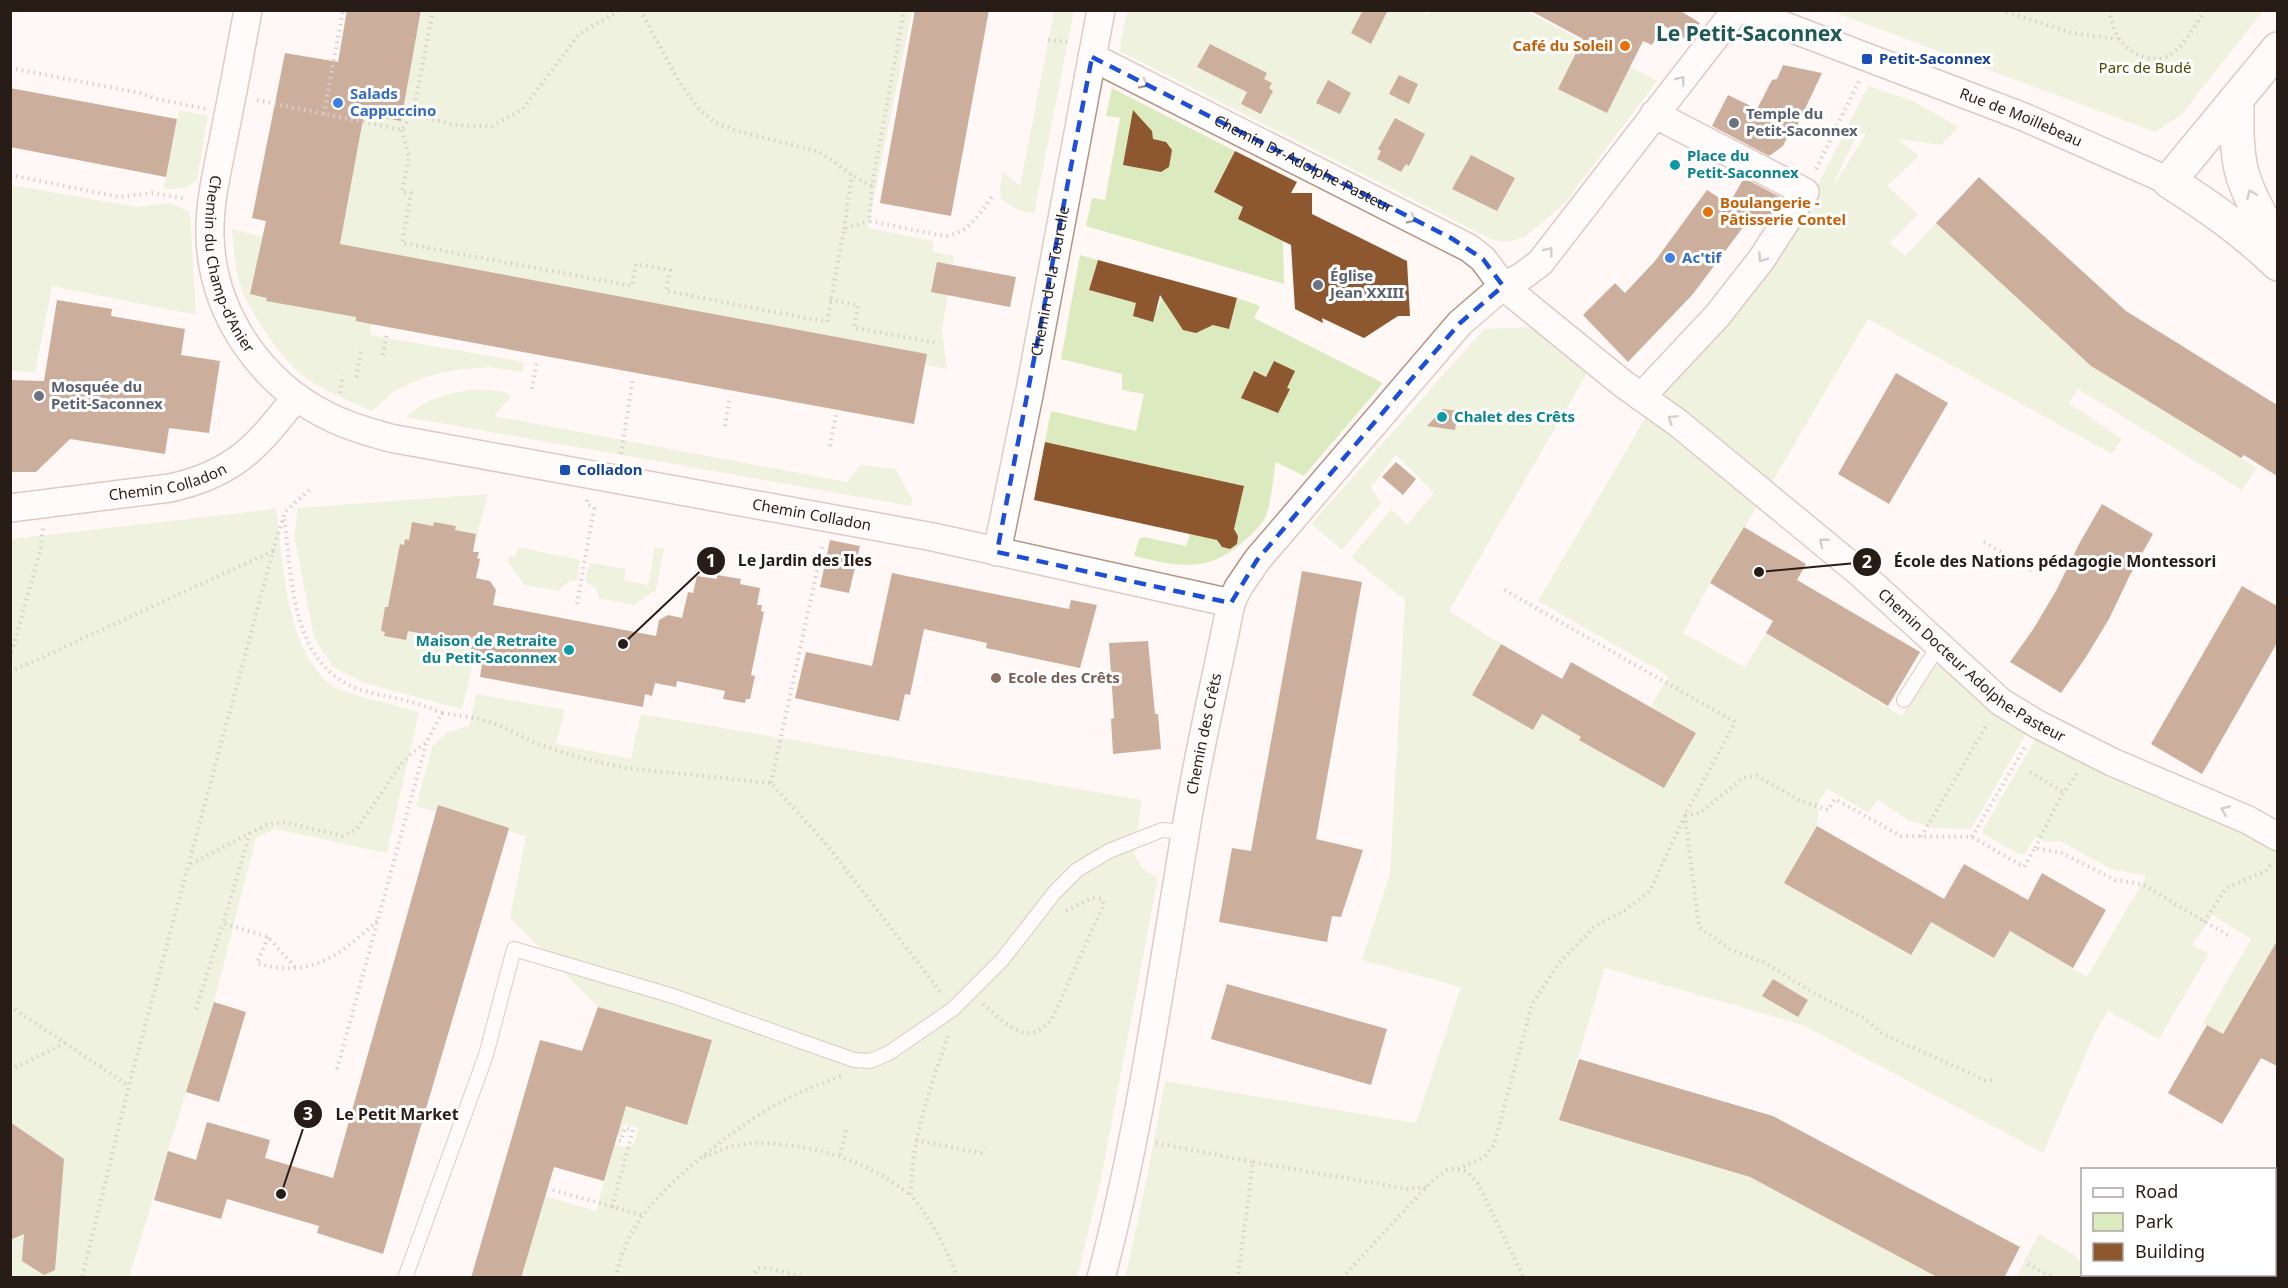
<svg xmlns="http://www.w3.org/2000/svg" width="2288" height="1288" viewBox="0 0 2288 1288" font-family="'Noto Sans',sans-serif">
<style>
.green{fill:#dceac0;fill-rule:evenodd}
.building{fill:#8d582f}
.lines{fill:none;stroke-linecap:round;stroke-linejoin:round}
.service-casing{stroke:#b39486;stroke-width:16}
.minor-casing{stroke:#b39486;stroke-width:30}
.tertiary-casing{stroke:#b39486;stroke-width:36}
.path{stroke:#a9a09c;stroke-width:4;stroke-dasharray:1.5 4.5;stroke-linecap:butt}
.service{stroke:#fff;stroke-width:14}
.minor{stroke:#fff;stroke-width:27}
.tertiary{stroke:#fff;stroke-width:33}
.oneway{stroke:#9e9997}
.marked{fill:none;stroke:#1d4ed8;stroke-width:4.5;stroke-dasharray:12 8;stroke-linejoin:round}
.food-dot{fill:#e8710a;stroke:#fff;stroke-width:2}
.transit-dot{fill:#1a4fb4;stroke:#fff;stroke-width:2}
.shop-dot{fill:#3f7fe0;stroke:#fff;stroke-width:2}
.worship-dot{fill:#6b7280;stroke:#fff;stroke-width:2}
.culture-dot{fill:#0f9aa8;stroke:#fff;stroke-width:2}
.education-dot{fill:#8d6e63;stroke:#fff;stroke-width:2}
.labels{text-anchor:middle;stroke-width:6;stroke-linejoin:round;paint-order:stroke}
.food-label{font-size:15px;font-weight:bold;fill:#c56008;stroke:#fff;text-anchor:end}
.transit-label{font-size:15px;font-weight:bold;fill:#164399;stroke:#fff;text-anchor:start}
.park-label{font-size:15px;fill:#405004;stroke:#fff}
.shop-label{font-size:15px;font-weight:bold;fill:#366cbe;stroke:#fff;text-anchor:start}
.worship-label{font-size:15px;font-weight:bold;fill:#5b616d;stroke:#fff;text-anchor:start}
.street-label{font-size:15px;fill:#281c17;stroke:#fff}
.culture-label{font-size:15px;font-weight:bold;fill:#0d838f;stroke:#fff;text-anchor:start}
.education-label{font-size:15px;font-weight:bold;fill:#785e54;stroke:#fff;text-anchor:start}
.district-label{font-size:21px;font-weight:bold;fill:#1e5956;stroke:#fff}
.leader{fill:none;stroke:#281c17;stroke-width:2}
.callout-dot{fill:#281c17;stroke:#fff;stroke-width:2}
.mark-label{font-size:18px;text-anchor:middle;font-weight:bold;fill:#fff}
.callout-label{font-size:16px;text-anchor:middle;font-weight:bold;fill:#281c17;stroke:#fff;stroke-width:6;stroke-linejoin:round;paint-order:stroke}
</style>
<rect width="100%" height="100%" fill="#fff8f5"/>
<path class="green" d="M1419,10L1428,15L1430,10L1526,11L1657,81L1565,203L1525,237L1507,242L1493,240L1119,51L1127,11Z
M421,11H912L868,228L934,241L933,252L954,256L942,330L947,369L668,316L366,268L356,321L371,324L370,335L524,362L522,372L490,367L454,370L423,378L394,391L372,411C349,401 313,387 295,369C277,351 253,316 243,293C235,273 234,250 232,229L263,237L250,294L267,298L266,301L336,251L342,234L364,114L401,121Z
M1054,11H1074L1034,214L1018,210L1001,199L1000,188L1003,172L1020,186Z
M1831,11H2263L2182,114L2155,132Z
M1868,86L1913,101L1959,127L1941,145L1898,139L1919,156L1887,186L1918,214L1890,243L1905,256L1936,223L2091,366L2257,468L2242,490L2078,389L2069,403L2122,439L2112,454L1868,319L1768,489L1710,583L1683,633L1745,667L1766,633L1902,716L1930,668L1944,663L2027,732L1971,829L1935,828L1909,821L1878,800L1868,813L1828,789L1819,801L1817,826L1784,883L1910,955L1931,922L1994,958L2010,931L2087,977L2146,876L2111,869L2060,841L2046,842L2035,837L2025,854H2019L1983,834V829L2036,738L2235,825L2277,850V941L2223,1034L2203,1023L2251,939L2212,915L2192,945L2209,954L2159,1039L2108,1011L2095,1033L2043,1153L1803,1025L1605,968L1559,1120L1750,1177L1939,1277L1125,1278L1144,1192L1165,1081L1416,1123L1461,987L1362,960L1390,874L1405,600L1351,557L1391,510L1408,524L1434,493L1396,455L1371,487L1381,503L1342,550L1311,524L1484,329L1538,327L1590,368L1449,611L1501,644L1472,695L1533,730L1542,714L1581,737L1580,740L1664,788L1696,733L1651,707L1668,677L1662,672L1538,601L1664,386L1813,194ZM1858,132L1866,134L1835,183H1834Z
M1112,88L1235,151L1214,192L1243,207L1239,219L1283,241L1284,284L1086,226L1092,198L1105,200L1120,118L1106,116Z
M179,110L208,116L197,181L185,188L164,189Z
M11,185L137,207L171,203L190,212L196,315L52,286L35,372L11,371Z
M1080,255L1098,260L1089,290L1158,309L1162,297L1174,300L1178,282L1192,286L1228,329L1237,298L1260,306L1254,318L1383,383L1304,476L1276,462C1273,476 1271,506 1265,518C1261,526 1250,536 1243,542C1208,574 1176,566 1134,556L1139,539L1144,537L1186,546L1190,534L1217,540L1222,547L1229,549L1236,544L1238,536L1234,529L1243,486L1045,442L1051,411L1136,431L1144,394L1122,390V374L1061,359Z
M475,389L506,392L511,397L494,416L847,482L860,465L896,469L912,499L911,506L406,417C426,398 449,393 475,389Z
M488,494L473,551L479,552L477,558L480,559L461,641H456L455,646L476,650L462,709L364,683L333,667L314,637L294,535L298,508Z
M276,509C284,564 285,648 331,685C340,693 404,707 419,712L387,853L275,829L256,838L214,1002L129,1277H11V539Z
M518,547L580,560L577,581C568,580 564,584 559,591L524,585L508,562L510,556L515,557Z
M655,547L664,549L656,590L633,605L598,598L597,589L585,581L589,563L626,569L624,580L648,585Z
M476,694L565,710L556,744L631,759L641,714L1142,800L1134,854L1143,869L1158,878L1100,1184L1077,1277H521L545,1196L596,1211L615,1144L625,1147L634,1144L638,1128L624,1125L620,1137L617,1136L626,1106L687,1124L712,1040L598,1007L510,918L526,836L416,806L433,745L448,732L469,726Z
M2039,1234L2076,1256L2082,1264V1274L2091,1275L2093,1277H2016Z"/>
<path class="building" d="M347,10H421L401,121L364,114L340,244L927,354L914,424L371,324L356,321V317L266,301L267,298L250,294L266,221L252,218L285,53L338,62Z
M915,10H989L951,216L880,203Z
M1363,10H1388L1371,44L1351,33Z
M1529,10H1679L1700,23L1687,40L1663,25L1652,45L1643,41L1607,113L1558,89L1583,39Z
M1210,44L1267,73L1264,79L1272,83L1269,88L1273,91L1261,114L1241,104L1247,92L1197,67Z
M1783,65L1822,73L1796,128L1792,127L1783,146L1769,156L1712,126L1728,95L1757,109L1772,80L1777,79Z
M1399,75L1418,84L1409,104L1389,94Z
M1328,80L1351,93L1340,114L1316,103Z
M10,88L177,119L166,177L10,147Z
M1133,110L1152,131L1153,139L1166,142L1172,150L1169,167L1161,172L1123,165Z
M1395,118L1425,134L1409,166L1406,164L1401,172L1377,159L1381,151L1378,149Z
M1235,151L1297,182L1291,193H1312V214L1407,261L1410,316H1398L1364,338L1322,318L1323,323L1295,309L1291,245L1238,219L1243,207L1214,192Z
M1471,155L1515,178L1497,211L1452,189Z
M1979,177L2126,311L2277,405V476L2244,455L2241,458L2091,366L1936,223Z
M1744,178L1782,198L1763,227L1750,218L1693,294L1628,362L1583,315L1615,283L1625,293L1655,261L1707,190L1729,204Z
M1098,260L1237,298L1229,329L1213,325L1196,333L1183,330L1160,295L1153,322L1133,316L1136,303L1089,290Z
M937,262L1016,277L1010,307L931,292Z
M57,300L112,309L111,316L185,329L181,355L220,361L209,433L169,428L165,454L70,439L36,472H10V380L44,381Z
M1274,361L1295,371L1287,388L1290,389L1278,413L1241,398L1254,371L1266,377Z
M1896,373L1948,403L1889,504L1838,474Z
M1443,409L1458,411L1455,430L1427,426Z
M1045,442L1244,486L1234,529L1238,536L1237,544L1230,549L1222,547L1217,540L1034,500Z
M1396,462L1416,479L1403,495L1382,477Z
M2102,504L2153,534L2130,575L2109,619L2086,657L2061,693L2010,662L2034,628L2057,589L2079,544Z
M412,522L433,526L434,522L456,526L455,530L476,534L473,552H479L477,558L480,559L476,578L490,581L496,590L493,605L656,636L659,620L668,615L682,618L688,592L693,593L697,576L717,579V575L741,579L740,584L760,588L757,605H762L761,611L764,612L751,675L755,676L750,699H746L745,703L723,699L725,691L677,681L676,687L655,683L652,696L645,694L643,707L480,677L482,664L474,663L476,650L455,646L456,640L408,631L406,640L384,636L385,632L381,631L385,607H388L400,544L404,545L405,539L409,540Z
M1744,527L1806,564L1797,580L1920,652L1888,706L1766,633L1773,621L1710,583Z
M830,540L860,546L849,593L820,587Z
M1302,571L1362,582L1316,839L1363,850L1341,917L1332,916L1327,942L1219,922L1232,848L1251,851Z
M892,573L1069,609L1071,600L1097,605L1080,668L986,648L987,643L924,629L910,695L905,694L899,721L795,698L806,652L872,666Z
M2242,586L2277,606V643L2202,774L2151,744Z
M1148,641L1155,714H1158L1161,749L1113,754L1111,719L1114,718L1109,643Z
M1501,644L1562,679L1571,662L1696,733L1664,788L1579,740L1581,737L1542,714L1533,730L1472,695Z
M438,805L509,828L383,1254L317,1233L319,1226L227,1199L221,1219L154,1200L168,1151L196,1160L207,1122L270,1140L265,1158L333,1178Z
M1817,826L1944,899L1964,864L2028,900L2042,873L2106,910L2073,968L2010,931L1994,958L1931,922L1911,955L1784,883Z
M2277,941V1066L2261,1058L2222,1124L2168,1093L2207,1025L2223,1034Z
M1773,979L1808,1000L1798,1017L1762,996Z
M1227,984L1387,1029L1371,1085L1211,1039Z
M214,1002L246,1012L219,1102L186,1092Z
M598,1007L712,1040L687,1125L626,1106L604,1181L554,1167L521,1278H471L540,1040L582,1051Z
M1579,1059L1773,1116L2020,1247L2004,1278H1939L1750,1177L1559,1120Z
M10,1122L64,1159L55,1270L44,1275L22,1261L24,1234L10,1240Z"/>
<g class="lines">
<g class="service-casing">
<path id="service" d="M1904,700L1939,645
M405,1278L486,1055L514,949L673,996L854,1060L870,1061L889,1053L953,1009L1002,960L1055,892L1077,870L1109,851L1162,830L1185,832"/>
</g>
<g class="minor-casing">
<g id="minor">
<path id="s1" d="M248,10C240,54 232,97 223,141C217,172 209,204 210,236C212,313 261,384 330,417C349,427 370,432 390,438L933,537L1231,603"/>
<path id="s2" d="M1743,10L2024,117L2169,181"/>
<path id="s3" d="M1092,57L1469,248L1483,259L1503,286L1622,383L1678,423L1860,573L2001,702L2037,724L2112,762L2248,820L2278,837"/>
<path d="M1641,397L1717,316L1761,260L1805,192L1654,114"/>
<path id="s4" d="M10,508L170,488C234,474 257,447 296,397"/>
<path id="s5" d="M997,552L1030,390L1101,10"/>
<path id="s6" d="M1101,1278C1140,1132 1160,983 1185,835C1197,757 1216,680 1231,603L1238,588L1257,560L1460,323L1503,286L1521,277L1540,263L1736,10"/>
</g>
</g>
<g class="tertiary-casing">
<path id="tertiary" d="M2278,49L2169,181C2208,206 2244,231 2278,264
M2237,99C2237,123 2236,146 2241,169C2248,197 2264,221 2278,246"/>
</g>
<path class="path" d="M433,10L413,114L454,125L492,126L523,109L579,34L620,10
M640,10L680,83L698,108L714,122L734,130L820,152L852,175L872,186L904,10
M2001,10L2072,33L2118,39
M2109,10C2111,19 2113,29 2118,37C2129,55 2156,67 2174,52C2187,41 2196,24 2205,10
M1048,40L1067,42
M10,68L140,93L157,99L206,109
M257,100L402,130L413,114
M324,114L343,10
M402,130L409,156L402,192L411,193L402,243L632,286L636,264L670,270L666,291L827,322L844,229L869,221
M1816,169L1859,81
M10,175L119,197L153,193L187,199
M872,186L869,221L945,236C971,232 977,216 992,197
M844,229L852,175
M830,300L858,305L854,328L939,343
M383,355L387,333
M356,377L361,352
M532,389L537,361
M340,393L343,375
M725,426L730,396
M830,446L836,415
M621,454L633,378
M1984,542L2033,571
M273,551L285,512L309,490
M577,604L594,508L587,504V500
M10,658L40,552L43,528
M10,672L273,551L127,1093L82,1278
M442,713L480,719L501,726L540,745L585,759L626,768L771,783L827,845L942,994
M2030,772L2065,793
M771,783L823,543
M1685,815L1700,813L1743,778L1757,776L1799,800L1828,810L1835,799L1901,836L1972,837L2024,867L2035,848L2062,853L2115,880L2142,884L2229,936
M1685,815L1699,927L1730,949L1767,964L1817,995L1864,1018L1883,1034L1985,1080H1995
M250,833L223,923L268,937L296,968
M1921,837L1988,723
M1972,837L2026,745
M2035,848L2059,800L2078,772
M191,864L266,825L283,822L342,836L356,830L402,763L413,752L426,743L442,713C432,709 422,705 411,702C394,697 375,695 358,689C290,664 292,576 284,517
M2204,922L2226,888L2266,871L2273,861
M268,937L257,963C311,980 343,953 379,919
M983,1004C1004,1021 1026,1050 1052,1019L1104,904L1102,899L1093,898L1065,911
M10,1006L129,1086
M196,1009L223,923
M948,1036C930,1089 911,1139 911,1195C931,1220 947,1247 957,1278
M337,1069L426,744
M10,1070L65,1043
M916,1140L981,1153L985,1148
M1156,1143L1253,1162L1238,1278
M840,1155L847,1127
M704,1157C715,1152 727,1147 739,1145C755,1142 770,1143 786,1145C832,1150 874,1166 910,1195
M1253,1162L1407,1189L1426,1187
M1458,1169L1484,1157L1494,1145L1532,1004L1559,963L1596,925L1625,910L1650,891L1685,815L1735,722L1501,588
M553,1190L642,1215
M612,1207L633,1130L625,1128L621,1141L617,1140
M2028,1264L2054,1278
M10,1275L14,1278
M616,1278C625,1224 662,1190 702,1157C748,1119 784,1096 841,1076
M752,1278L758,1268H768L806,1278
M1342,1278L1431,1182L1447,1170L1453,1169L1464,1171L1470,1175L1478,1184L1524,1278"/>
<use href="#service" class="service"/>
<use href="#minor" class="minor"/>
<use href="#tertiary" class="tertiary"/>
</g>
<defs><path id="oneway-chevron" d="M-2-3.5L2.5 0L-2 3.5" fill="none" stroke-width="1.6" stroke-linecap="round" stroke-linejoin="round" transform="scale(1.5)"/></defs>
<g class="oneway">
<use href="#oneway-chevron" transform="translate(1681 80) rotate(-52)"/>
<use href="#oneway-chevron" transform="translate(1144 84) rotate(27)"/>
<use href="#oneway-chevron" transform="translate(2251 194) rotate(-113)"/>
<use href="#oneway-chevron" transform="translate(1412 219) rotate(26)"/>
<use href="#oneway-chevron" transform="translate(1549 251) rotate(-52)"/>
<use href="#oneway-chevron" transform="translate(1762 258) rotate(125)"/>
<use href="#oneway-chevron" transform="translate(1672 419) rotate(-145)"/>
<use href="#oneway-chevron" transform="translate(1823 542) rotate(-141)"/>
<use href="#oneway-chevron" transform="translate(2225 810) rotate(-157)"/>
</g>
<path d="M0 0H2288V1288H0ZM1092,57L1451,238L1483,259L1503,286L1460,323L1414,376L1257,560L1231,603L997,552Z" fill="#fff8f5" fill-opacity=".55" fill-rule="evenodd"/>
<path class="marked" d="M1092,57L1451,238L1483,259L1503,286L1460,323L1414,376L1257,560L1231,603L997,552Z"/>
<g class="food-dot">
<circle cx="1625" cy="46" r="6"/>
<circle cx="1708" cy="212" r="6"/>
</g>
<g class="transit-dot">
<rect x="1861" y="53" width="12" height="12" rx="3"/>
<rect x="559" y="464" width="12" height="12" rx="3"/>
</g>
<g class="shop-dot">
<circle cx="338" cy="103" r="6"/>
<circle cx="1670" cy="258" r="6"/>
</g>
<g class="worship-dot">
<circle cx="1734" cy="123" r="6"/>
<circle cx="1318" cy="285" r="6"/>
<circle cx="39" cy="396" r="6"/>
</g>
<g class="culture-dot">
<circle cx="1675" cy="165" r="6"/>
<circle cx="1442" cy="417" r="6"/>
<circle cx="569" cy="650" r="6"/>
</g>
<circle class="education-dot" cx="996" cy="678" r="6"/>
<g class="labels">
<g class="food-label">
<text x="1613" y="51">Café du Soleil</text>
<text x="1720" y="208" text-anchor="start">Boulangerie -<tspan x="1720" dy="17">Pâtisserie Contel</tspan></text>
</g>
<g class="transit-label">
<text x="1879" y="64">Petit-Saconnex</text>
<text x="577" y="475">Colladon</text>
</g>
<g class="park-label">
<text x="2145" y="73">Parc de Budé</text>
</g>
<g class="shop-label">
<text x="350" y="99">Salads<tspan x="350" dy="17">Cappuccino</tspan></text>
<text x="1682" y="263">Ac'tif</text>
</g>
<g class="worship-label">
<text x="1746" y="119">Temple du<tspan x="1746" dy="17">Petit-Saconnex</tspan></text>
<text x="1330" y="281">Église<tspan x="1330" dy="17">Jean XXIII</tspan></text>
<text x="51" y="392">Mosquée du<tspan x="51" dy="17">Petit-Saconnex</tspan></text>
</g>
<g class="street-label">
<text dy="5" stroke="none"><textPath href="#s2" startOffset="298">Rue de Moillebeau</textPath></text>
<text dy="5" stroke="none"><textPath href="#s3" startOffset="237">Chemin Dr-Adolphe-Pasteur</textPath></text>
<text dy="5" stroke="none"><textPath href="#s1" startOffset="261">Chemin du Champ-d'Anier</textPath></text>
<text dy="5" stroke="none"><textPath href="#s5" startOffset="276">Chemin de la Tourelle</textPath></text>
<text dy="5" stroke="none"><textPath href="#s4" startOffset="160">Chemin Colladon</textPath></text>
<text dy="5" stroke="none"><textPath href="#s1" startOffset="950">Chemin Colladon</textPath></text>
<text dy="5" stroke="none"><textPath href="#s3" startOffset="1078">Chemin Docteur Adolphe-Pasteur</textPath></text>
<text dy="5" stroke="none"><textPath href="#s6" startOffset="554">Chemin des Crêts</textPath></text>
</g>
<g class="culture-label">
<text x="1687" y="161">Place du<tspan x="1687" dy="17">Petit-Saconnex</tspan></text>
<text x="1454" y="422">Chalet des Crêts</text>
<text x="557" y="646" text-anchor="end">Maison de Retraite<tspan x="557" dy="17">du Petit-Saconnex</tspan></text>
</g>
<g class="education-label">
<text x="1008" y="683">Ecole des Crêts</text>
</g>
<g class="district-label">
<text x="1749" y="41">Le Petit-Saconnex</text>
</g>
</g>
<path class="leader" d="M623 644L711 561M1759 572L1867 562M281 1194L308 1114"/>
<g class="callout-dot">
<circle cx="623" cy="644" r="6"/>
<circle cx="1759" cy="572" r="6"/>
<circle cx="281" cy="1194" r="6"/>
<circle cx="711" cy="561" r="15"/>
<circle cx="1867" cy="562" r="15"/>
<circle cx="308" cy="1114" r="15"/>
</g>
<g class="mark-label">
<text x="711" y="567">1</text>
<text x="1867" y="568">2</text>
<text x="308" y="1120">3</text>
</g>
<g class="callout-label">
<text x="805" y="566">Le Jardin des Iles</text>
<text x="2055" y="567">École des Nations pédagogie Montessori</text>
<text x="397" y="1120">Le Petit Market</text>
</g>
<rect width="2288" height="1288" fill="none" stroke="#281c17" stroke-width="24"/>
<rect x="2081" y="1168" width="195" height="108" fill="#ffffff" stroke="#a9a4a2" stroke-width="1.5"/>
<rect x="2093" y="1188" width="30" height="9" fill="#ffffff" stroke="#a9a4a2" stroke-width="1.5"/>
<text x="2135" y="1198" font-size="18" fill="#281c17">Road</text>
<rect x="2093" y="1213" width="30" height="18" fill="#dceac0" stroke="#a9a4a2" stroke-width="1.5"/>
<text x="2135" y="1228" font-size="18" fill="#281c17">Park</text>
<rect x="2093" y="1243" width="30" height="18" fill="#8d582f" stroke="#a9a4a2" stroke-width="1.5"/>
<text x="2135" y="1258" font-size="18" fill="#281c17">Building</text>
</svg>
